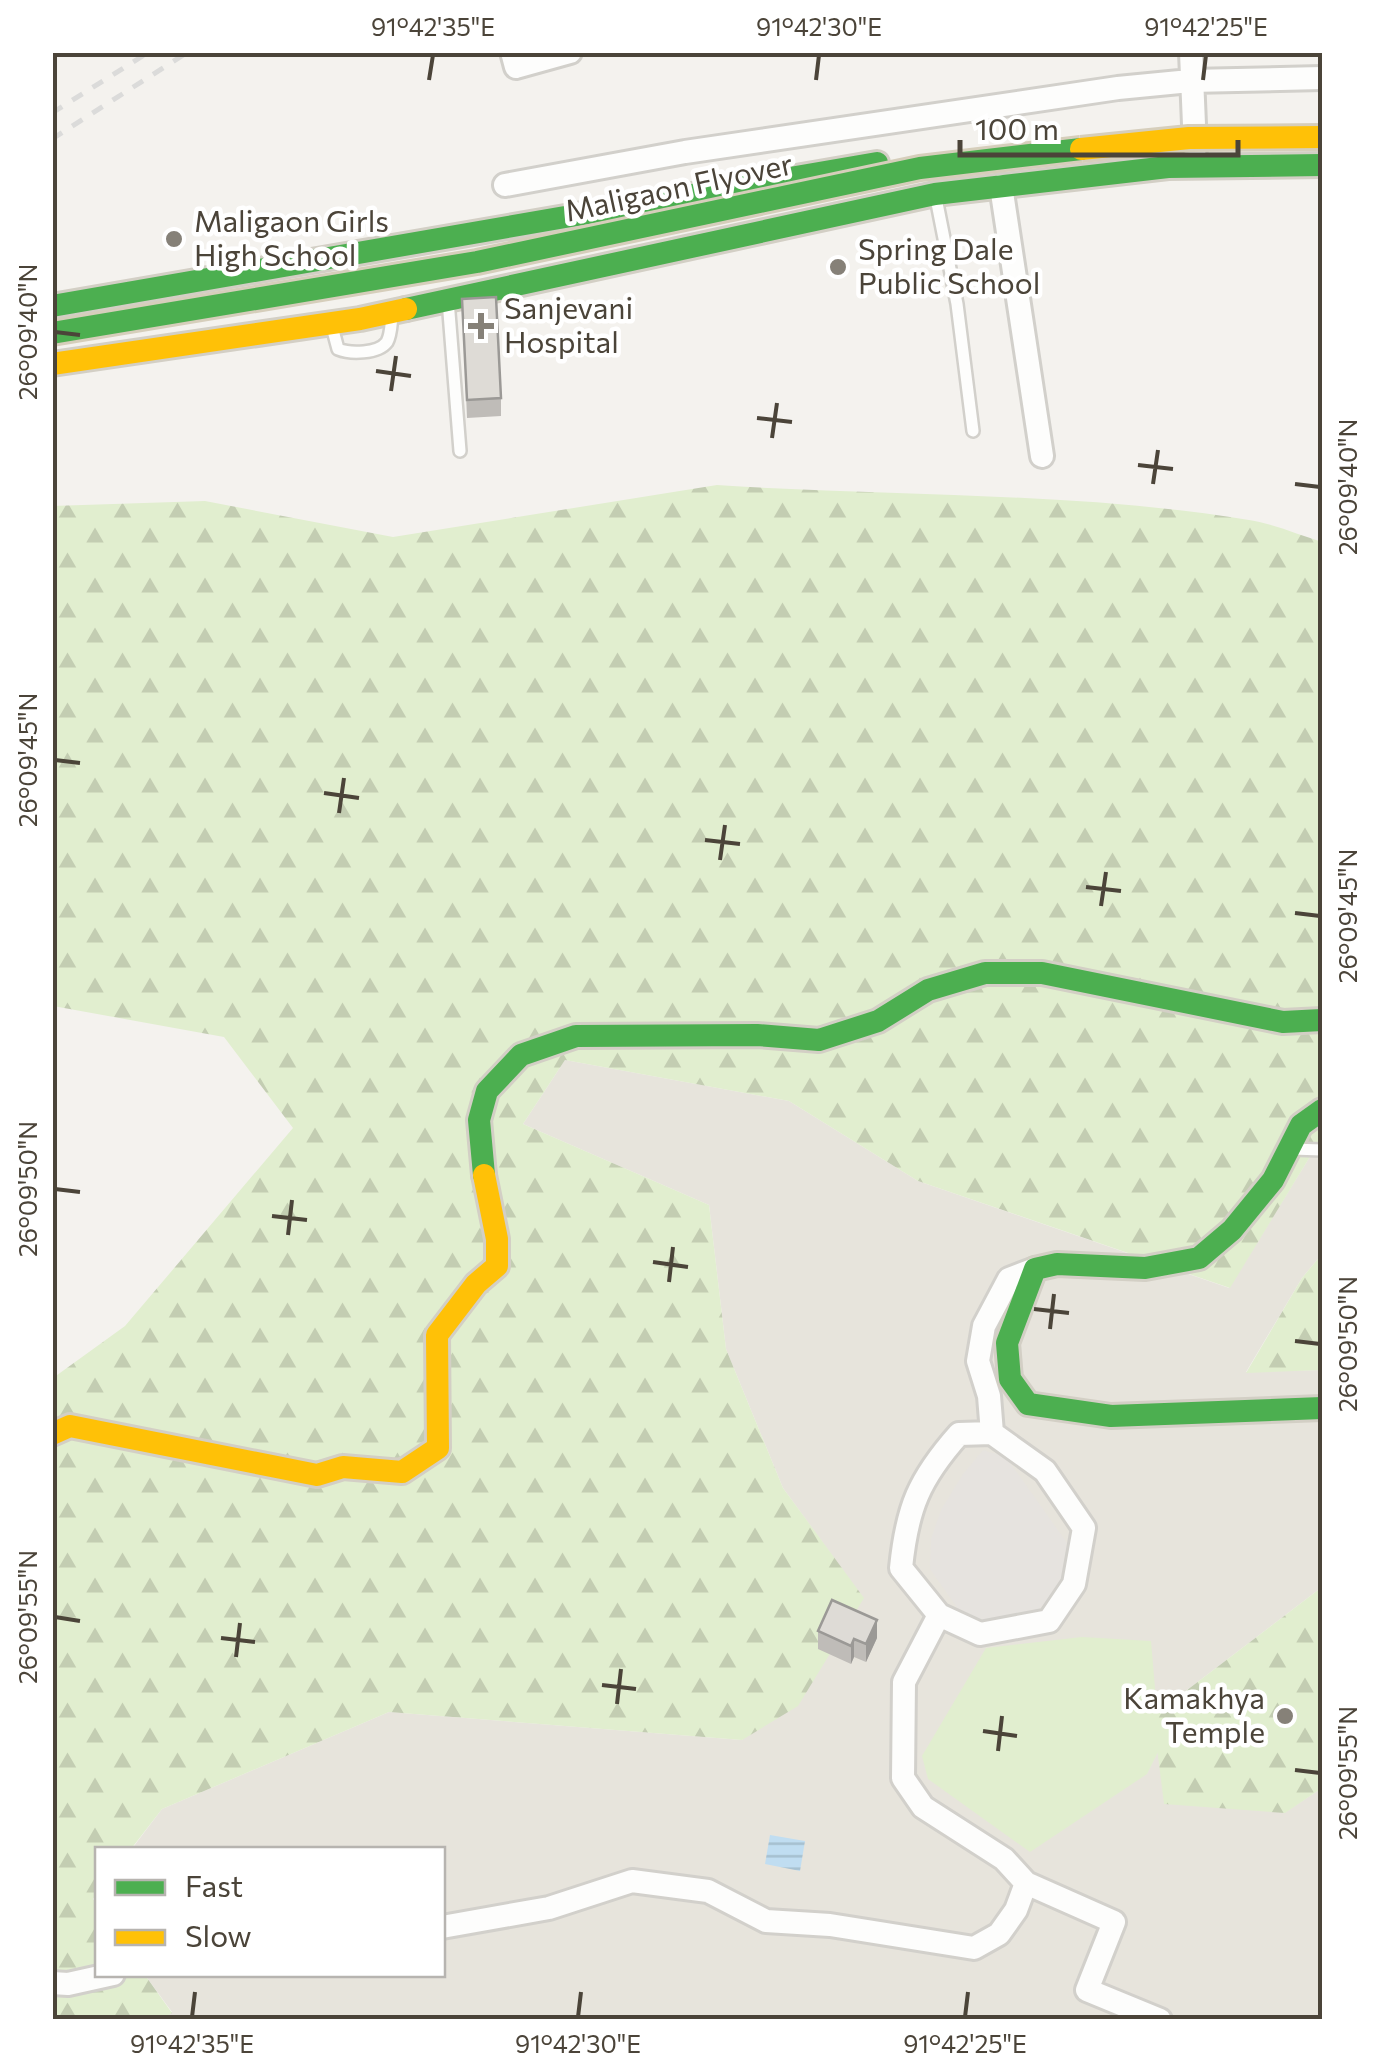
<svg xmlns="http://www.w3.org/2000/svg" width="1375" height="2072" viewBox="0 0 1375 2072" font-family="Commissioner,sans-serif">
<style>
.residential{fill:#e7e4dc}
.green{fill:#e1eecf}
.forest{fill:url(#forest-firs)}
.parking{fill:#e6e3df}
.water{fill:url(#water-rules)}
.lines{fill:none;stroke-linecap:round;stroke-linejoin:round}
.lane-casing{stroke:#d2d0cb;stroke-width:16}
.street-casing{stroke:#d2d0cb;stroke-width:28}
.fast-casing{stroke:#d3cfc5;stroke-width:28}
.slow-casing{stroke:#d3cfc5;stroke-width:28}
.lane{stroke:#fdfdfc;stroke-width:11}
.street{stroke:#fdfdfc;stroke-width:22}
.fast{stroke:#4caf50;stroke-width:22}
.slow{stroke:#ffc107;stroke-width:22}
.rail{stroke:#dbdbda;stroke-width:5;stroke-dasharray:12 12;stroke-linecap:butt}
.fast-bridge-casing{stroke:#d6cebb;stroke-width:28;stroke-linecap:butt}
.slow-bridge-casing{stroke:#d6cebb;stroke-width:28;stroke-linecap:butt}
.fast-bridge{stroke:#4caf50;stroke-width:22}
.slow-bridge{stroke:#ffc107;stroke-width:22}
.wall{fill:#bfbcb8}
.shaded-wall{fill:#9b9996}
.building{fill:#dedbd6;stroke:#9b9996;stroke-width:2.5}
.ticks{fill:none;stroke:#4b4439;stroke-width:4}
.poi-dot{fill:#868178;stroke:#fff;stroke-width:4}
.labels{text-anchor:middle;stroke-width:9;stroke-linejoin:round;paint-order:stroke}
.street-label{font-size:30px;fill:#4b4439;stroke:#fff}
.poi-label{font-size:30px;fill:#4b4439;stroke:#fff;text-anchor:start}
.neatline{fill:none;stroke:#4b4439;stroke-width:4}
.ticks-label{font-size:25px;text-anchor:middle;fill:#4b4439}
</style>
<defs>
<pattern id="forest-firs" width="22" height="20" patternUnits="userSpaceOnUse" patternTransform="scale(2.5)"><rect width="22" height="20" fill="#e1eecf"/><path d="M5 1l3.5 6h-7zM16 11l3.5 6h-7z" fill="#c3cdb2"/></pattern>
<pattern id="water-rules" width="6" height="5" patternUnits="userSpaceOnUse" patternTransform="scale(2.5)"><rect width="6" height="5" fill="#c0ddf1"/><path d="M0 2.5h6" fill="none" stroke="#a6bfcf"/></pattern>
</defs>
<rect width="100%" height="100%" fill="#f4f2ee"/>
<path class="residential" d="M565,1060L789,1101L918,1181L1229,1288L1322,1137V1254L1302,1278L1246,1372L1322,1370V1587L1153,1716L1284,1813L1322,1788V2019H161L172,2012L145,1975L442,1974V1850H131L162,1809L389,1712L742,1740L863,1598L783,1488L726,1349L709,1205L523,1124Z"/>
<path class="green" d="M1082,1637L1151,1641L1160,1748L1147,1774L1030,1852L928,1779L922,1756L986,1648Z"/>
<path class="forest" d="M717,485C894,497 1074,491 1249,520C1274,524 1299,535 1322,542V1137L1230,1288L918,1181L789,1101L565,1060L523,1124L709,1205L726,1349L783,1488L864,1598L798,1706L742,1740L389,1712L162,1809L131,1849L98,1850L97,1893L93,1899L97,1905L98,1974L145,1975L172,2013L161,2019H53V1378L125,1326L293,1128L224,1037L53,1006L52,506L205,501L393,537Z
M1322,1254V1370L1246,1373L1302,1278Z
M1322,1587V1788L1285,1813L1164,1804L1153,1716Z"/>
<path class="parking" d="M983,1450L1006,1457L1067,1543L1065,1569L1057,1592L1040,1608L1010,1619L966,1620L930,1569L931,1539L941,1510L963,1474Z"/>
<path class="water" d="M770,1835L805,1841L800,1871L765,1864Z"/>
<g class="lines">
<g class="lane-casing">
<path id="lane" d="M936,198L957,304L973,431
M448,300L460,451
M331,323L338,349C350,354 378,354 387,342C391,335 391,324 392,316
M1292,1149L1322,1150"/>
</g>
<g class="street-casing">
<path id="street" d="M512,52L516,67L570,52
M1191,52L1195,149
M505,185L685,152L1118,88L1190,81L1322,78
M1001,186L1042,456
M992,1433L1045,1471L1084,1528L1074,1584L1049,1621L980,1634L939,1615L901,1568C907,1508 919,1479 959,1434Z
M992,1433L989,1396L978,1361L984,1326L1009,1279L1035,1269
M1026,1883L1114,1922L1087,1990L1160,2020
M442,1927L549,1908L632,1881L708,1891L766,1921L830,1925L974,1948L999,1934L1016,1910L1026,1883L1004,1859L923,1807L903,1778L904,1682L939,1615
M52,1983L68,1984L113,1974"/>
</g>
<g class="fast-casing">
<path id="fast" d="M52,306L877,163
M406,309L935,194L1168,167L1322,165
M1322,1110L1301,1125L1273,1180L1232,1230L1199,1258L1145,1268L1057,1264L1035,1269L1007,1343L1010,1379L1028,1404L1111,1416L1322,1408
M484,1175L479,1120L487,1091L521,1055L576,1036L757,1035L819,1040L878,1021L928,990L985,973H1042L1283,1022L1322,1020"/>
</g>
<g class="slow-casing">
<path id="slow" d="M52,364L360,319L406,309
M52,1434L70,1426L317,1475L343,1467L402,1472L438,1448L437,1335L476,1284L497,1266V1239L484,1175"/>
</g>
<use href="#lane" class="lane"/>
<use href="#street" class="street"/>
<use href="#fast" class="fast"/>
<use href="#slow" class="slow"/>
<path class="rail" d="M52,113L149,52
M52,139L188,52"/>
<g class="fast-bridge-casing">
<path id="fast-bridge" d="M52,333L477,262L920,168L1081,149"/>
</g>
<g class="slow-bridge-casing">
<path id="slow-bridge" d="M1081,149L1189,138L1322,137"/>
</g>
<use href="#fast-bridge" class="fast-bridge"/>
<use href="#slow-bridge" class="slow-bridge"/>
</g>
<path class="wall" d="M462,299L501,398V416L467,418Z
M818,1631L877,1638L866,1662L854,1657L851,1664L818,1649Z"/>
<path class="shaded-wall" d="M877,1620V1638L866,1662V1644Z
M854,1639V1657L851,1664V1646Z"/>
<path class="building" d="M496,297L501,398L467,400L462,299Z
M832,1600L877,1620L866,1644L854,1639L851,1646L818,1631Z"/>
<path class="ticks" d="M429,80L433,55M816,80L819,55M1203,80L1206,55M55,332L80,335M376,371L411,376M391,391L396,356M757,418L792,422M772,438L777,403M1138,465L1173,469M1153,484L1158,450M1295,484L1320,487M55,760L80,763M324,793L359,798M339,813L344,778M705,840L740,844M720,860L725,825M1086,887L1121,891M1101,906L1106,872M1295,913L1320,916M55,1189L80,1192M272,1216L307,1220M288,1235L292,1200M653,1262L688,1267M669,1282L673,1247M1034,1309L1069,1313M1050,1329L1054,1294M1295,1341L1320,1344M55,1617L80,1621M221,1638L255,1642M236,1657L240,1623M602,1685L636,1689M617,1704L621,1669M983,1731L1017,1736M998,1751L1002,1716M1295,1770L1320,1773M192,2017L195,1992M578,2017L581,1992M965,2017L968,1992"/>
<g class="poi-dot">
<circle cx="174" cy="239" r="10"/>
<circle cx="838" cy="267" r="10"/>
<path d="M476 311h10v10h10v10h-10v10h-10v-10h-10v-10h10z"/>
<circle cx="1285" cy="1716" r="10"/>
</g>
<g class="labels">
<g class="street-label">
<text transform="translate(679 188) rotate(-12)" y="10">Maligaon Flyover</text>
</g>
<g class="poi-label">
<text x="194" y="232">Maligaon Girls<tspan x="194" dy="34">High School</tspan></text>
<text x="858" y="260">Spring Dale<tspan x="858" dy="34">Public School</tspan></text>
<text x="504" y="319">Sanjevani<tspan x="504" dy="34">Hospital</tspan></text>
<text x="1265" y="1709" text-anchor="end">Kamakhya<tspan x="1265" dy="34">Temple</tspan></text>
</g>
</g>
<rect width="1375" height="2072" fill="none" stroke="#ffffff" stroke-width="110"/>
<rect x="95" y="1847" width="350" height="130" fill="#ffffff" stroke="#b7b4b0" stroke-width="2.5"/>
<rect x="115" y="1880" width="50" height="15" fill="#4caf50" stroke="#b7b4b0" stroke-width="2.5"/>
<text x="185" y="1897" font-size="30" fill="#4b4439">Fast</text>
<rect x="115" y="1930" width="50" height="15" fill="#ffc107" stroke="#b7b4b0" stroke-width="2.5"/>
<text x="185" y="1947" font-size="30" fill="#4b4439">Slow</text>
<path d="M960 140v15h278v-15" fill="none" stroke="#4b4439" stroke-width="5"/>
<text x="975" y="140" font-size="30" fill="#4b4439" stroke="#ffffff" stroke-width="8" paint-order="stroke">100 m</text>
<rect x="55" y="55" width="1265" height="1962" class="neatline"/>
<g class="ticks-label">
<text x="433" y="36">91°42'35"E</text>
<text x="819" y="36">91°42'30"E</text>
<text x="1206" y="36">91°42'25"E</text>
<text transform="translate(28 332) rotate(-90)" y="9">26°09'40"N</text>
<text transform="translate(1348 487) rotate(-90)" y="9">26°09'40"N</text>
<text transform="translate(28 760) rotate(-90)" y="9">26°09'45"N</text>
<text transform="translate(1348 916) rotate(-90)" y="9">26°09'45"N</text>
<text transform="translate(28 1189) rotate(-90)" y="9">26°09'50"N</text>
<text transform="translate(1348 1344) rotate(-90)" y="9">26°09'50"N</text>
<text transform="translate(28 1617) rotate(-90)" y="9">26°09'55"N</text>
<text transform="translate(1348 1773) rotate(-90)" y="9">26°09'55"N</text>
<text x="192" y="2053">91°42'35"E</text>
<text x="578" y="2053">91°42'30"E</text>
<text x="965" y="2053">91°42'25"E</text>
</g>
</svg>
